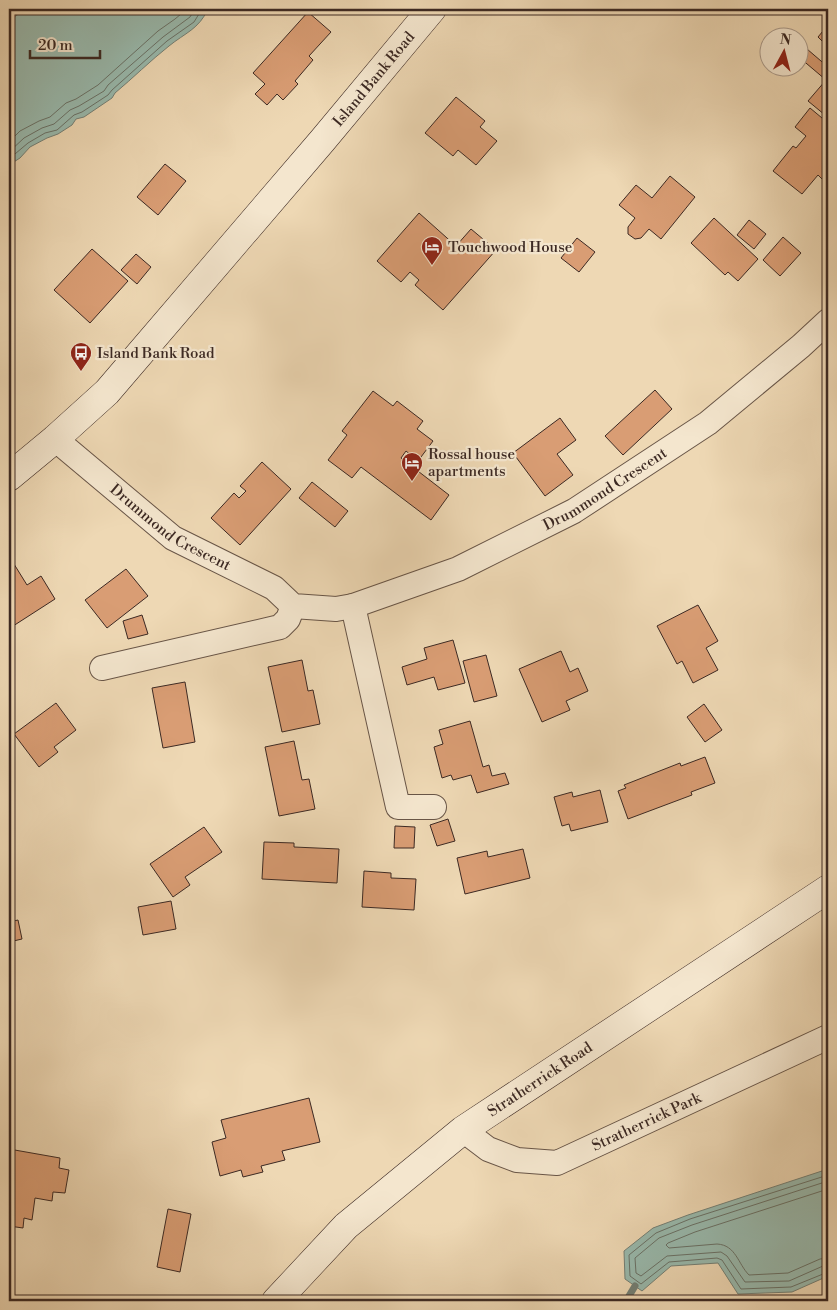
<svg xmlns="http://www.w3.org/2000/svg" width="837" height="1310" viewBox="0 0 837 1310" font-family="'Libre Bodoni',serif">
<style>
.water{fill:#99baae;stroke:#748076}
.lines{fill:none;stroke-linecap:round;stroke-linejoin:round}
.shore{stroke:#6a7268;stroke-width:1}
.stream{stroke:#748076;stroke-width:7}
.building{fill:#d99d74;stroke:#3c2923}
.street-casing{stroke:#685547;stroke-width:26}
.secondary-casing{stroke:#3c2923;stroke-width:29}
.street{stroke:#f4e6ce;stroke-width:24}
.secondary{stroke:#f4e6ce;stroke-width:28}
.labels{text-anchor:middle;stroke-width:4.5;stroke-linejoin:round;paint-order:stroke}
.street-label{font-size:15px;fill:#3c2923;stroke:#f4e6ce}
.poi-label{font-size:15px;fill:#3c2923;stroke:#f4e6ce;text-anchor:start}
</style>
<rect width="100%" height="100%" fill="#eed8b4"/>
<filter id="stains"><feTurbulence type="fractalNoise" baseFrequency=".004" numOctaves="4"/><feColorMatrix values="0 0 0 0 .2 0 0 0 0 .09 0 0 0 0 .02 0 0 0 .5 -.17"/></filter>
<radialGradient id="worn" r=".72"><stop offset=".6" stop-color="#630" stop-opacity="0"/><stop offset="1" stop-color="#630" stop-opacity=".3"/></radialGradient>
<path class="water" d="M25,9H208C199,29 185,33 169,46C150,61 133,78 115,93L112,98L84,117L76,119L72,125L58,134L47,138L30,147L20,158L9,165V21Z
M828,1169V1276L792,1292L738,1294L718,1263L671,1266L642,1291L625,1279L624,1251L653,1228L688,1215Z"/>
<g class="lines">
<path class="shore" d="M9,142L20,131L39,121L50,117L66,103L76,99L98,85L158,31L175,19L187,9
M9,152L24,138L42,128L54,124L70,110L79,106L104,91L108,85L163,37L190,17L195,9
M9,159L28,143L45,133L57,130L74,115L82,112L108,95L112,90L167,41L194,22L202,9
M828,1175L690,1219L656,1233L629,1255L630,1276L641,1284L669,1262L717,1258L722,1260L741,1289L791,1287L828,1272
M828,1181L692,1225L659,1238L635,1258L636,1273L641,1276L667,1256L721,1252L727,1256L745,1282L789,1281L823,1266H828
M828,1189L695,1232L668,1243L666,1245L669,1248L717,1244C736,1245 738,1264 749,1275L788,1273L820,1259L828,1258"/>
<path class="stream" d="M626,1301L635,1286"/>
</g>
<path class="building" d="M308,12L331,32L309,56L313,60L295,81L298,84L283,100L277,94L267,105L255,94L265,84L253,73Z
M828,25V47L818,37Z
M800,43L828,67V112L825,115L808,101L826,80L800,58Z
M456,97L485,121L480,127L497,141L476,165L458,150L453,156L425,133Z
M810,108L828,123V171L822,179L818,175L802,194L773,171L793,146L796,148L806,136L795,127Z
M165,164L186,181L158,215L137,197Z
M670,176L695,197L661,239L649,229L641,238L635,239L628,234V227L635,218L619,205L636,185L652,198Z
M419,213L456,246L471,229L496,250L443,310L415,285L419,280L410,272L401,282L377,261Z
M714,218L758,259L738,281L728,272L725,275L691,243Z
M749,220L766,234L754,249L737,235Z
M783,237L801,253L780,276L763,260Z
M577,238L595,252L579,272L561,258Z
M92,249L128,281L90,323L54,290Z
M136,254L151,267L137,284L121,270Z
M655,390L672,409L623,455L605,436Z
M373,391L393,406L397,401L423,421L417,429L433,441L418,461L406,451L401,458L449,495L431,520L361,467L352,478L328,460L347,435L342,431Z
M560,418L576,440L557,454L573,475L545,496L513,453Z
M262,462L291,489L240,545L211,518L234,493L239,498L246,491L240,486Z
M312,482L348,511L335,527L299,498Z
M9,556L27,585L41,576L55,599L10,628Z
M126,569L148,596L107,628L85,600Z
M698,605L718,641L706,648L718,670L693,683L682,661L677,664L657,626Z
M142,615L148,634L128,639L123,621Z
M453,640L465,683L438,690L434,677L407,685L402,667L427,659L424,648Z
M561,651L570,672L578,668L588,691L566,701L570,710L542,722L519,669Z
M486,655L497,696L474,702L463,661Z
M302,660L308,691L313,690L320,724L282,732L268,667Z
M185,682L195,742L163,748L152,688Z
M56,703L76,730L54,747L58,752L39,767L14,734Z
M704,704L722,730L705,742L687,717Z
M470,721L483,767L489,765L492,776L505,773L509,784L477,793L471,775L453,780L451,775L442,778L434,747L443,744L439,730Z
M294,741L302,780L309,779L315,809L279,816L265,747Z
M705,757L715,783L691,792L692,795L628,819L618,791L626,788L624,785L680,763L681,766Z
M600,790L608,822L571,831L569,824L562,826L554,797L572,792L573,797Z
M448,819L455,841L437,846L430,825Z
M395,826L415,827L414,848H394Z
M204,827L222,852L185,877L190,885L173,897L150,864Z
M264,842L294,843V847L339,849L337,883L262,879Z
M523,849L530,878L465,894L457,858L487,851L488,857Z
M364,871L391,873V878L416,879L414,910L362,907Z
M171,901L176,929L143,935L138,907Z
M18,920L22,939L9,942V922Z
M309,1098L320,1142L282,1151L285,1160L261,1166L263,1172L243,1177L241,1170L220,1176L212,1142L226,1138L221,1120Z
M9,1149L60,1158L59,1168L69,1170L65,1193L53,1192L52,1201L35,1198L32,1220L24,1218L23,1228L9,1226Z
M168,1209L191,1214L180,1272L157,1267Z"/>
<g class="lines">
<g class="street-casing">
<g id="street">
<path id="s1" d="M55,439L173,538L274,588L293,606L336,609L353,606L458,569L574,511L708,423L801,346L828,321"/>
<path d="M353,606L398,807H434"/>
<path d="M102,668L280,627L288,619L293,606"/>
<path id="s2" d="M463,1130L488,1149L517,1160L557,1163L828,1037"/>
</g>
</g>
<g class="secondary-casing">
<g id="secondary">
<path id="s3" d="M9,477L55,439L107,392L322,141L432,9"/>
<path id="s4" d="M276,1301L346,1226L463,1130L828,889"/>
</g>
</g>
<use href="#street" class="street"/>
<use href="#secondary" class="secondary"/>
</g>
<defs>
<g id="hotel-pin" transform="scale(1.125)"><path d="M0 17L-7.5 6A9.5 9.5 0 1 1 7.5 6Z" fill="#8f2418" stroke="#f4e6ce"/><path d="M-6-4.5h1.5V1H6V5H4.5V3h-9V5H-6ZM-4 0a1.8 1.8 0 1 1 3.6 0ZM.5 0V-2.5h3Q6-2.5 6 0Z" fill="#fff"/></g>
<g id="bus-pin" transform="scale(1.125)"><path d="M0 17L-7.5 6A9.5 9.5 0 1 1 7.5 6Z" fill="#8f2418" stroke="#f4e6ce"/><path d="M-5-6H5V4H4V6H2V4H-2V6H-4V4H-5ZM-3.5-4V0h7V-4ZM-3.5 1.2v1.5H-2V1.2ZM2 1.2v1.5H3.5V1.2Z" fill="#fff"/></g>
</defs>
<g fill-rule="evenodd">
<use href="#hotel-pin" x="432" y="247"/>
<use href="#bus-pin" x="81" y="353"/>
<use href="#hotel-pin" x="412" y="463"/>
</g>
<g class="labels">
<g class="street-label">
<text dy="5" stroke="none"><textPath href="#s3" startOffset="541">Island Bank Road</textPath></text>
<text dy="5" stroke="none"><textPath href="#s1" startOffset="632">Drummond Crescent</textPath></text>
<text dy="5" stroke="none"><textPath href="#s1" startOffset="146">Drummond Crescent</textPath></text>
<text dy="5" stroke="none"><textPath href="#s4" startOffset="346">Stratherrick Road</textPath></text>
<text dy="5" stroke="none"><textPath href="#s2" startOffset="201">Stratherrick Park</textPath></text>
</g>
<g class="poi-label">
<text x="448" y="252">Touchwood House</text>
<text x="97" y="358">Island Bank Road</text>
<text x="428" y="459">Rossal house<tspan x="428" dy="17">apartments</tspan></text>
</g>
</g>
<rect width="837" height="1310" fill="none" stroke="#eed8b4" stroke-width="30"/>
<rect x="10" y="10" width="817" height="1290" fill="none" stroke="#3c2923" stroke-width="2.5"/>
<rect x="15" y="15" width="807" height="1280" fill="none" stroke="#3c2923"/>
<g transform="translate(784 52) rotate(7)"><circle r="24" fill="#f4e6ce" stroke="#aa9a8a"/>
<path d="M0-4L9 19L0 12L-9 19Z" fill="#8f2418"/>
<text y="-8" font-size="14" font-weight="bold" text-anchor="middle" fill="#3c2923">N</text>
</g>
<path d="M30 50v8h70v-8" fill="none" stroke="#3c2923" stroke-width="2.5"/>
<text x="38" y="50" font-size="15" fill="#3c2923" stroke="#f4e6ce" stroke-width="4" paint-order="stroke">20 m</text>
<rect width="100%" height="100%" filter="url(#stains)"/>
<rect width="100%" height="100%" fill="url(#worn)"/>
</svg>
